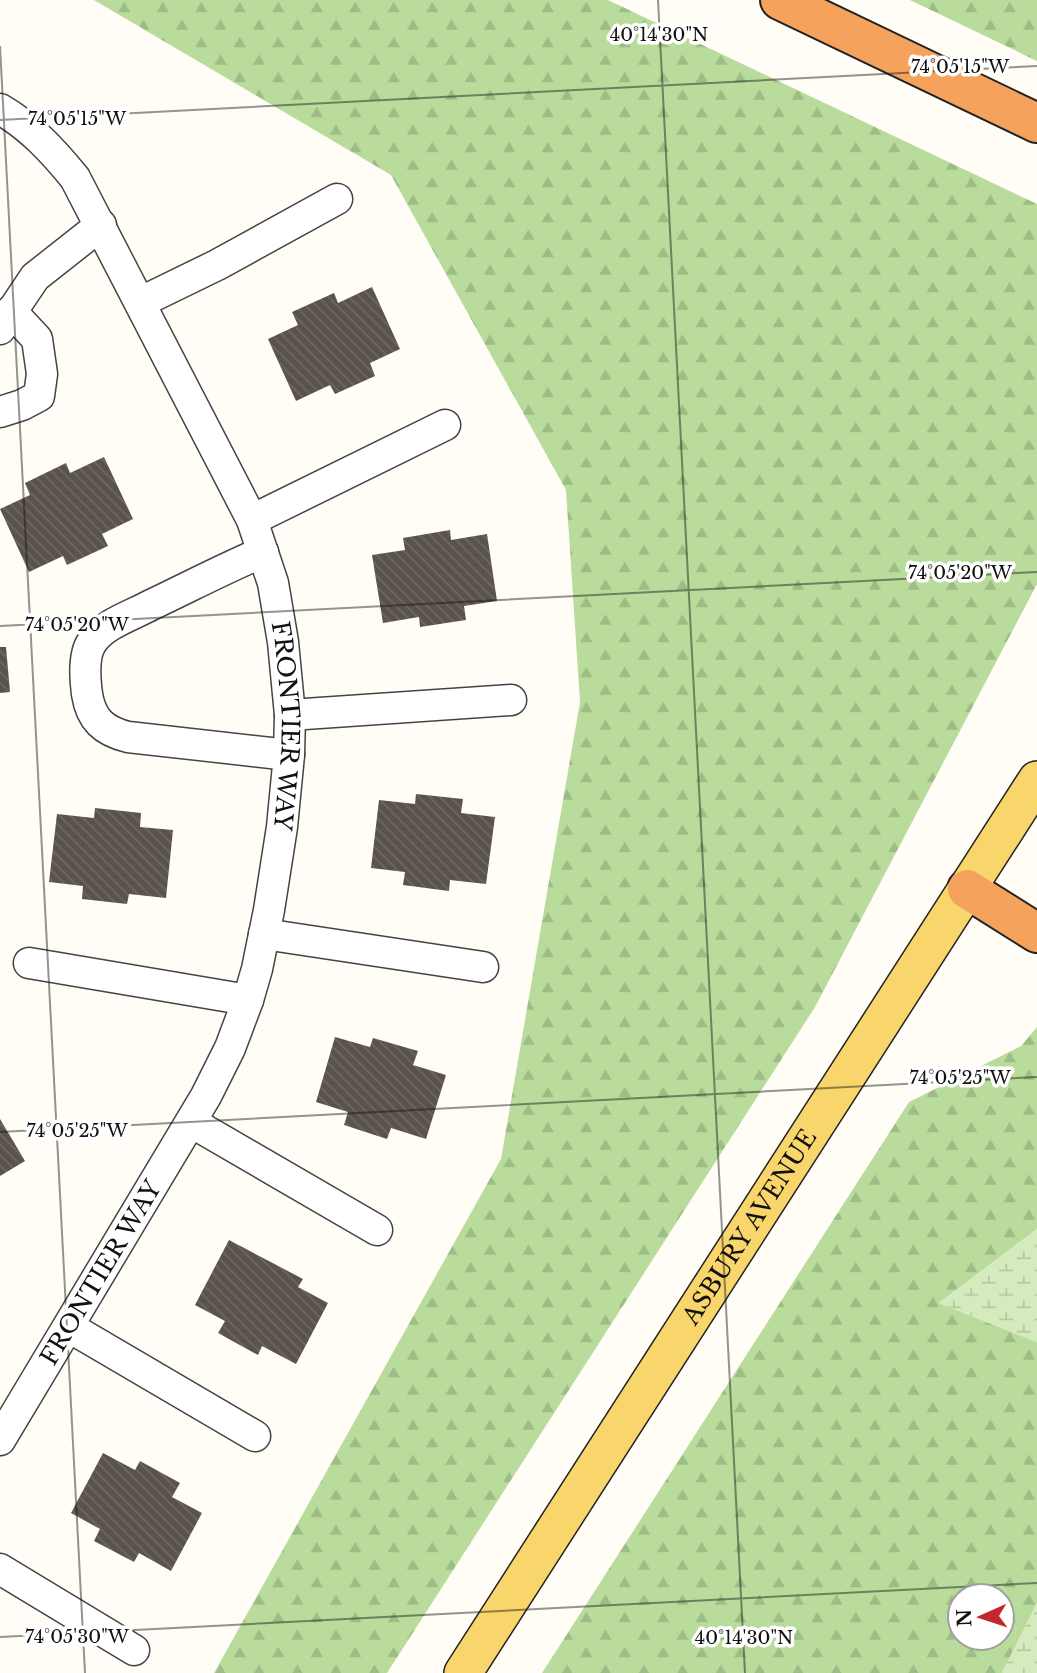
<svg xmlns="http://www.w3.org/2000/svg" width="1037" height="1673" viewBox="0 0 1037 1673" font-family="'Libre Baskerville',serif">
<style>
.forest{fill:url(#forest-firs);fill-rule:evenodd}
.wetland{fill:url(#wetland-marsh)}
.building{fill:url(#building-back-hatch)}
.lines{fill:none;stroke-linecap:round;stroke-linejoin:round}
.minor-casing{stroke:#444;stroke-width:33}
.major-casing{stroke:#222;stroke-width:40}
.highway-casing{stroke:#222;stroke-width:42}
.minor{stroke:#fff;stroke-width:30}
.major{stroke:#f9d66b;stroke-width:37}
.highway{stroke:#f5a25d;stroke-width:38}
.ticks{fill:none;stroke:#111;stroke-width:2;stroke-opacity:0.45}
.labels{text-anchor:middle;stroke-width:7;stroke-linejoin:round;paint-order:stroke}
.street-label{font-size:24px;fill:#111;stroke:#fff}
.ticks-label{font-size:18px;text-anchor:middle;fill:#111;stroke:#fff;stroke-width:7;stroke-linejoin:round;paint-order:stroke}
</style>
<defs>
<pattern id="forest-firs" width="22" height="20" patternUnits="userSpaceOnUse" patternTransform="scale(1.75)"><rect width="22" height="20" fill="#b9dc9c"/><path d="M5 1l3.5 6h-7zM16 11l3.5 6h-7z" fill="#9ebc85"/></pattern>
<pattern id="wetland-marsh" width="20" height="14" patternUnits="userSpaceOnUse" patternTransform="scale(1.75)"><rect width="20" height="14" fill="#d5ebbd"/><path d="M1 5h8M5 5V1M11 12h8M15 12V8" fill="none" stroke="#b6c8a1"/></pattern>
<pattern id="building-back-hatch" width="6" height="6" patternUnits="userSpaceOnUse" patternTransform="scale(1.75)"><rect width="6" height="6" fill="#5a524d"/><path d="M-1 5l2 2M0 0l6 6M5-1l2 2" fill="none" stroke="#6d6662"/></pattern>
</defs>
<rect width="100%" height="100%" fill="#fffdf5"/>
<path class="forest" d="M94,0H608L1037,204V584L815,1007L387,1673H214L501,1159L580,702L566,490L391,175Z
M910,0H1037V61Z
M1037,1027V1229L939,1303L1037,1342V1603L1003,1673H542L909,1102L1021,1046ZM960,1596H1002V1638H960Z"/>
<path class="wetland" d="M1037,1229V1342L939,1303Z
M1037,1603V1673H1003L1002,1672Z"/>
<path class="building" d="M372,287L400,349L370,363L375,376L335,394L330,385L296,401L268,339L298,325L292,312L334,293L338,303Z
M104,457L133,519L102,534L108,546L67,565L63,556L29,572L0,509L30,495L25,483L66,463L70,473Z
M450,530L451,540L487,534L497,601L464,606L466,620L420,627L419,617L383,623L372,555L405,550L403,538Z
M0,647H6L10,692L0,693Z
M416,794L463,799L461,813L495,817L486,884L450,880L449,891L403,885L405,872L371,868L379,800L415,804Z
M95,808L141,813L140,827L173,830L166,898L129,894L127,904L82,899L83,886L49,882L57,814L94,818Z
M335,1037L370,1047L373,1038L418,1051L413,1065L446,1075L426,1139L391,1128L387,1139L344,1125L348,1112L316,1102Z
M0,1119L25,1161L0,1176Z
M229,1240L303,1279L298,1287L328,1303L296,1364L262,1346L258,1355L218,1333L225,1321L195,1305Z
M103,1453L135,1470L140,1461L180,1483L172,1497L202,1513L171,1571L139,1553L134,1562L94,1541L100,1529L71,1513Z"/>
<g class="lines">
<g class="minor-casing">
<g id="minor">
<path id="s1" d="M0,109C31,127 53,151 75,178L252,520L273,583L283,642L290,715L289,755L282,827L269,910L257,969L248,1000L230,1048L206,1096L0,1440"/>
<path d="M141,302L217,265L337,199"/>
<path d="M0,329L35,277L101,225"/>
<path d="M0,412L22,405L39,396L42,374L37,339L11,311"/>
<path d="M252,520L445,425"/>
<path d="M263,552C225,568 189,587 151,605C133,615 104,624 92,642C83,655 85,679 87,694C91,720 104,731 128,737L289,755"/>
<path d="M290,715L511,700"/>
<path d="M264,934L483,967"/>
<path d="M29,963L248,1000"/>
<path d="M191,1122L377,1230"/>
<path d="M69,1327L255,1436"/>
<path d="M0,1569L134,1650"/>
</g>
</g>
<g class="major-casing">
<g id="major">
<path id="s2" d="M463,1673L1037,780"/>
</g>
</g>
<g class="highway-casing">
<path id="highway" d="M780,0L1037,123
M967,889L1037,933"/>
</g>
<use href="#minor" class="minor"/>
<use href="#major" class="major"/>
<use href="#highway" class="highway"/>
</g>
<path class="ticks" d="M658,0L745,1673M0,46L85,1673M0,120L1037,66M0,626L1037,572M0,1132L1037,1077M0,1637L1037,1583"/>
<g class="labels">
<g class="street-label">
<text dy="8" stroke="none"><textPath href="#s1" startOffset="698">FRONTIER WAY</textPath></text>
<text dy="8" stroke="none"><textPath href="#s2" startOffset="530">ASBURY AVENUE</textPath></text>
<text transform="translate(101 1273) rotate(-59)" y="8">FRONTIER WAY</text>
</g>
</g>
<g class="ticks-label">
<text x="659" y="41">40°14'30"N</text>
<text x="960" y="73">74°05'15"W</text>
<text x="77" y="125">74°05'15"W</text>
<text x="960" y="579">74°05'20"W</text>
<text x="77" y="631">74°05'20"W</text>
<text x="960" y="1084">74°05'25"W</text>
<text x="77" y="1137">74°05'25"W</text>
<text x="77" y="1643">74°05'30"W</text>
<text x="744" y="1644">40°14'30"N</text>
</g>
<g transform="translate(981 1617) rotate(267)"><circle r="33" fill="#ffffff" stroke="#a0a0a0" stroke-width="2"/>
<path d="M0-5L12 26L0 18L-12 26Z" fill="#c4262e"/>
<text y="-10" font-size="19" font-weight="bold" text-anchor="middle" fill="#111111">N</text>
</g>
</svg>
